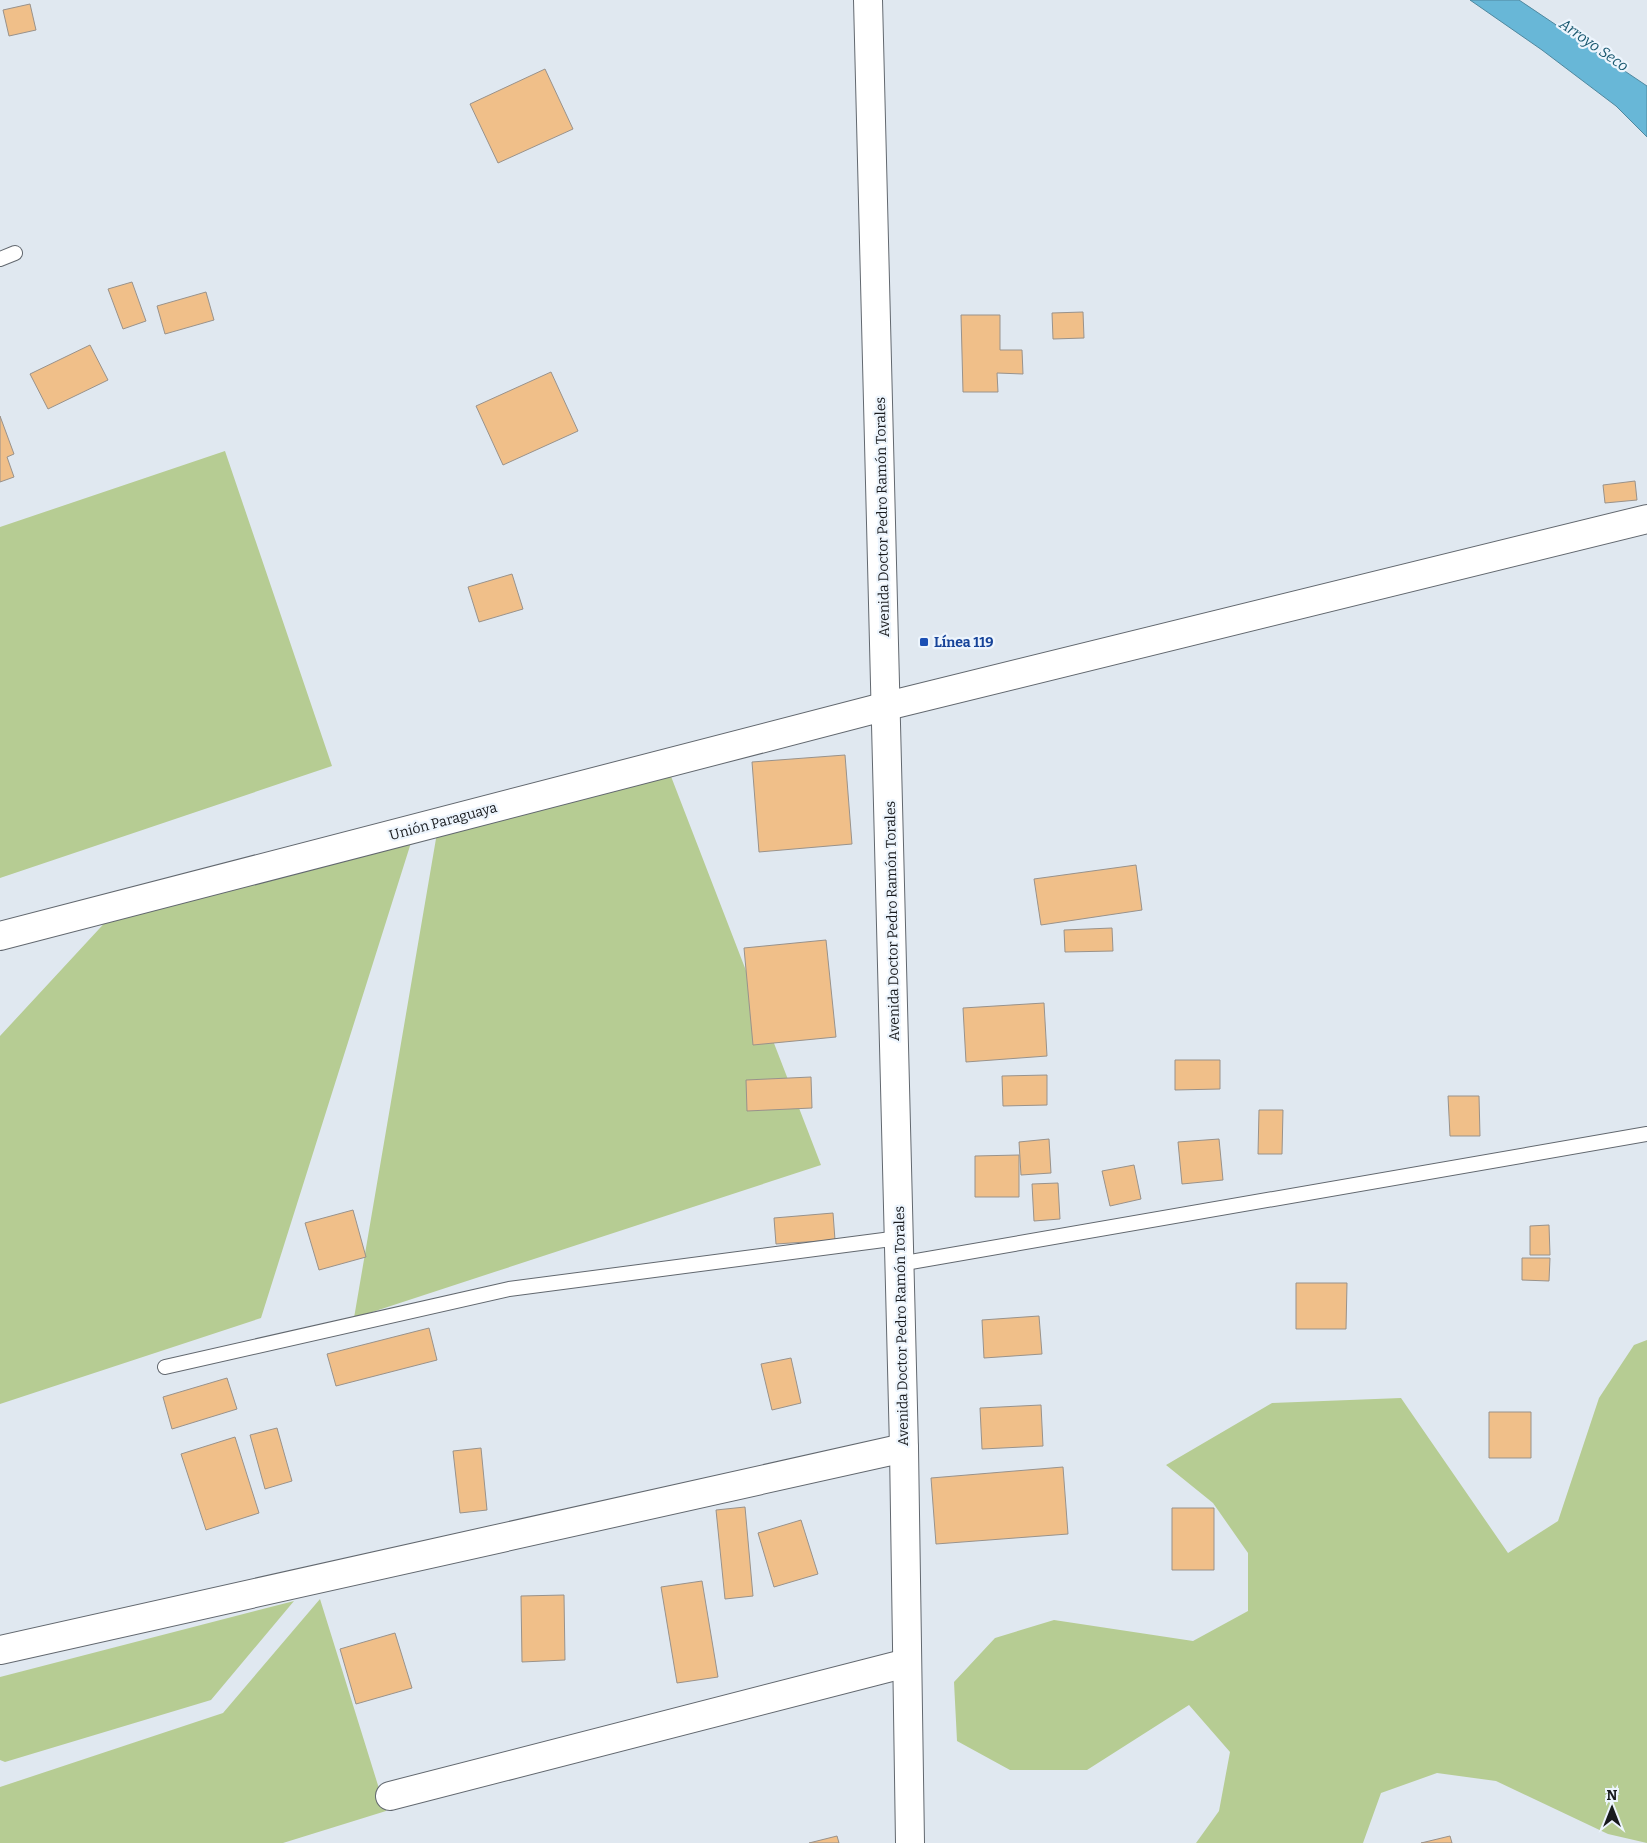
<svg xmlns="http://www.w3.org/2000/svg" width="1647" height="1843" viewBox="0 0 1647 1843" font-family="Bitter,serif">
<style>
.green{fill:#b6cc93}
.water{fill:#68b7d7;stroke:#50889f}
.building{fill:#f0bf89;stroke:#99928b}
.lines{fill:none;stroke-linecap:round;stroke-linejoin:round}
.lane-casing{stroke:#62686f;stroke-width:16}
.street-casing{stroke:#62686f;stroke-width:30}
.secondary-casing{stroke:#62686f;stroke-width:30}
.lane{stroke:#fff;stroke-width:14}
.street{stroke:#fff;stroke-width:28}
.secondary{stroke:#fff;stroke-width:28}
.transit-dot{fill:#1a4fb4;stroke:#edf5fd;stroke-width:2}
.labels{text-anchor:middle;stroke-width:4.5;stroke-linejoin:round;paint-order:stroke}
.street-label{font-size:14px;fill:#181a1d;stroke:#edf5fd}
.transit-label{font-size:14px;font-weight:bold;fill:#164399;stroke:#edf5fd;text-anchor:start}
.water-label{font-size:15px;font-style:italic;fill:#19586f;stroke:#edf5fd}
</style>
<rect width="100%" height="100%" fill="#e0e8f0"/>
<path class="green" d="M225,451L332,766L0,878V527Z
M667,766L821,1165L354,1318L438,827Z
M415,830L261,1318L0,1404V1036L124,902Z
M1647,1340V1843L1608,1834L1496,1781L1437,1773L1381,1793L1363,1843H1196L1219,1811L1230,1752L1189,1705L1087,1770H1010L957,1741L954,1682L995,1638L1054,1620L1193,1641L1248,1611V1553L1213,1503L1166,1465L1272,1403L1401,1398L1508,1553L1558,1521L1599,1398L1634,1345Z
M320,1599L386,1811L283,1843H0V1787L223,1713Z
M294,1601L211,1700L5,1762L0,1760V1677Z"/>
<path class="water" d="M1470,0H1519L1647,86V137L1616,106L1542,50Z"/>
<path class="building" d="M30,4L36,30L9,36L3,10Z
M545,69L573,129L498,163L470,104Z
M132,282L146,321L123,329L108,289Z
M206,292L214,320L165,334L157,306Z
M1083,312L1084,338L1053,339L1052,313Z
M961,315H1000V350H1022L1023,374L997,373L998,392H963Z
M90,345L108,380L48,409L30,374Z
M551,372L578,431L503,465L476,406Z
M0,416L14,454L7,457L14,477L0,482Z
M1635,481L1637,500L1605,503L1603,485Z
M512,574L523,609L479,622L468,587Z
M845,755L852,844L759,852L752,762Z
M1136,865L1142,910L1041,925L1034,879Z
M1112,928L1113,951L1065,952L1064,930Z
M826,940L836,1037L753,1045L744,948Z
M1044,1003L1047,1056L966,1062L963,1008Z
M1175,1060H1220V1089L1175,1090Z
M1047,1075V1105L1003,1106L1002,1076Z
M811,1077L812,1108L747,1111L746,1080Z
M1448,1096H1479L1480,1136H1450Z
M1259,1110H1283L1282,1154H1258Z
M1049,1139L1051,1173L1021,1175L1019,1142Z
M1219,1139L1223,1180L1182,1184L1178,1142Z
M1019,1155V1197H975V1156Z
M1134,1165L1141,1199L1110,1206L1102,1171Z
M1058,1183L1060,1219L1034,1221L1032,1184Z
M353,1210L366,1257L319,1270L305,1223Z
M833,1213L835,1240L776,1244L774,1218Z
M1549,1225L1550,1255H1530V1226Z
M1522,1258H1550L1549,1281L1522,1280Z
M1296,1283H1347L1346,1329H1296Z
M1039,1316L1042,1354L984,1358L982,1320Z
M429,1328L437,1360L336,1386L327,1354Z
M791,1358L801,1403L772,1410L761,1364Z
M227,1378L237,1409L172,1429L163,1397Z
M1041,1405L1043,1446L982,1449L980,1408Z
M1489,1412H1531V1458H1489Z
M277,1428L292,1481L265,1489L250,1435Z
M235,1437L259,1513L206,1530L181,1454Z
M481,1448L487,1510L460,1513L453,1451Z
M1063,1467L1068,1534L936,1544L931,1478Z
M745,1507L753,1596L725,1599L716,1510Z
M1172,1508H1214V1570H1172Z
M801,1520L818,1574L774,1587L758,1533Z
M702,1581L718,1677L677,1683L661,1587Z
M564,1595L565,1660L522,1662L521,1596Z
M395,1633L412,1688L356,1704L340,1649Z
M837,1836L839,1843H809Z
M1450,1836L1452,1843H1421Z"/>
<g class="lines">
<g class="lane-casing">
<path id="lane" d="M0,259L15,253
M899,1264L1647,1134
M165,1367L509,1289L899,1238"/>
</g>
<g class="street-casing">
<path id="street" d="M0,936L887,706L1647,519
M0,1650L904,1448
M390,1796L907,1663"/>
</g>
<g class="secondary-casing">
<path id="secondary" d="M868,0L904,1448L910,1843"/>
</g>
<use href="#lane" class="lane"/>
<use href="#street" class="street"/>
<use href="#secondary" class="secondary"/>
</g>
<rect class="transit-dot" x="919" y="637" width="10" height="10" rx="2.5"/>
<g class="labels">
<g class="street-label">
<text transform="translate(882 517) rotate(-91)" y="5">Avenida Doctor Pedro Ramón Torales</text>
<text transform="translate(443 821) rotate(-15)" y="5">Unión Paraguaya</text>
<text transform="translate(892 921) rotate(-91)" y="5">Avenida Doctor Pedro Ramón Torales</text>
<text transform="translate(901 1326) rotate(-91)" y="5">Avenida Doctor Pedro Ramón Torales</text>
</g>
<g class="transit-label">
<text x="934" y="647">Línea 119</text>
</g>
<g class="water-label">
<text transform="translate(1594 45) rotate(35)" y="5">Arroyo Seco</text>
</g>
</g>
<g transform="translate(1612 1808)" stroke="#edf5fd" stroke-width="4" paint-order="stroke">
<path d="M0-4L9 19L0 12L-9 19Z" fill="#181a1d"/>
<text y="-8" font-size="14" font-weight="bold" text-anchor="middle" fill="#181a1d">N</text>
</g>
</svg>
